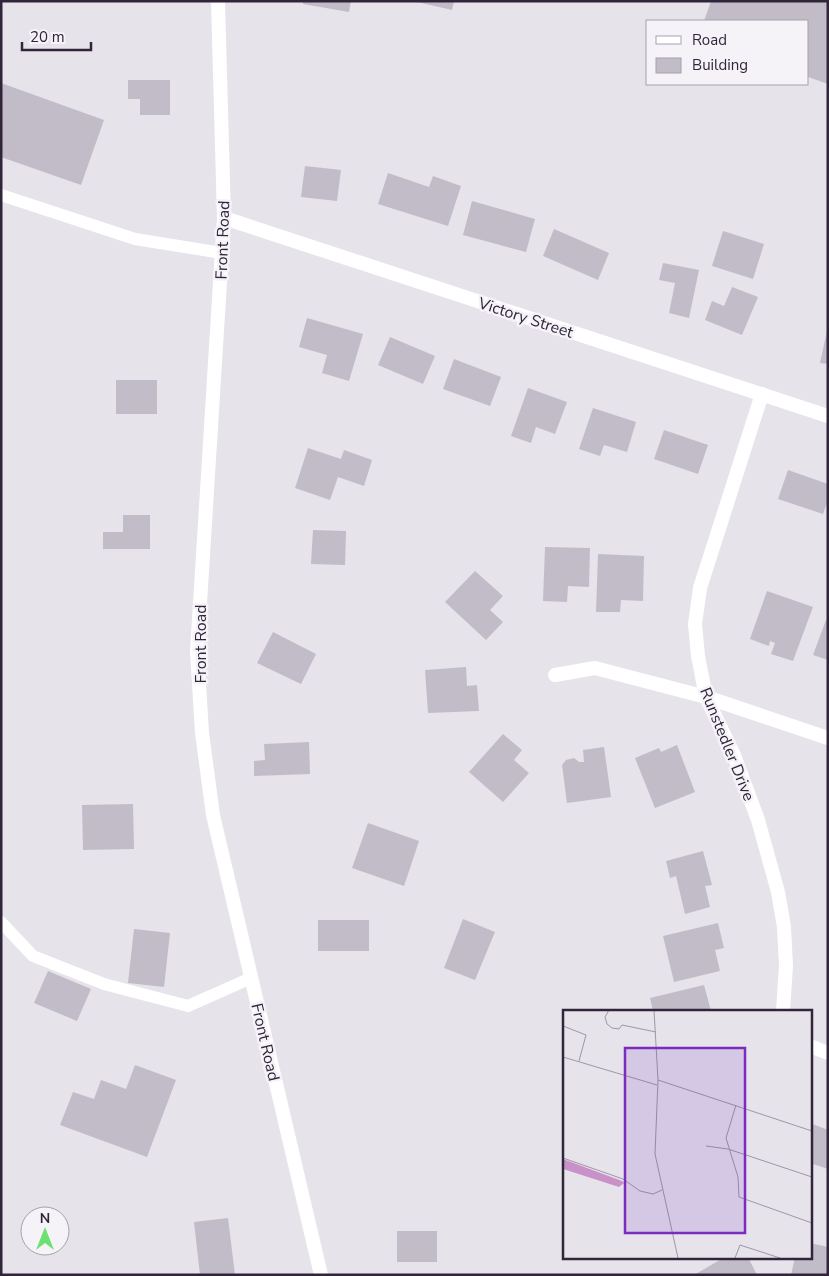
<svg xmlns="http://www.w3.org/2000/svg" width="829" height="1276" viewBox="0 0 829 1276" font-family="'Nunito Sans',sans-serif">
<style>
.building{fill:#c2bcc9}
.lines{fill:none;stroke-linecap:round;stroke-linejoin:round}
.service{stroke:#fff;stroke-width:12}
.minor{stroke:#fff;stroke-width:14}
.tertiary{stroke:#fff;stroke-width:14}
.secondary{stroke:#fff;stroke-width:14}
.labels{text-anchor:middle;stroke-width:5;stroke-linejoin:round;paint-order:stroke}
.street-label{font-size:16px;fill:#31253a;stroke:#f5f3f8}
.inset-road{fill:none;stroke:#9e97a4;stroke-width:1}
.view{fill:#7b2cbf;fill-opacity:0.15;stroke:#7b2cbf;stroke-width:2.5}
.inset-edge{fill:none;stroke:#31253a;stroke-width:2.5}
</style>
<rect width="100%" height="100%" fill="#e6e3eb"/>
<path class="building" d="M303,1H351L349,12L303,4Z
M413,1H454L452,10Z
M711,1H828V84L808,77V21H704Z
M128,80H170V115H140V99H128Z
M1,83L104,120L81,185L1,157Z
M305,166L341,170L337,201L301,197Z
M388,173L429,187L433,176L461,186L448,226L378,204Z
M472,201L535,219L526,252L463,235Z
M554,229L609,253L598,280L543,256Z
M723,231L764,244L753,279L712,266Z
M663,263L699,270L689,318L669,313L675,283L659,280Z
M732,287L758,297L742,335L705,320L712,301L724,306Z
M307,318L363,334L349,381L322,373L327,355L299,347Z
M827,331H828V364L820,363Z
M390,337L435,356L423,384L378,365Z
M454,359L501,377L490,406L443,389Z
M116,380H157V414H116Z
M528,388L567,402L555,434L536,427L531,443L511,436Z
M593,408L636,422L627,452L604,445L600,456L579,449Z
M664,430L708,445L698,474L654,459Z
M308,448L341,459L344,450L372,460L364,486L338,477L330,500L295,488Z
M788,470L828,484V500L823,514L778,499Z
M123,515H150V549H103V532H123Z
M313,530L346,531L345,565L311,564Z
M545,547L590,548L589,587L568,586L567,602L543,601Z
M598,554L644,556L643,601L621,600L620,612H596Z
M475,571L503,596L490,610L503,622L486,640L445,602Z
M767,591L813,607L793,661L771,654L775,643L770,641L769,646L750,639Z
M826,620H828V660L813,655Z
M273,632L316,654L301,684L257,663Z
M466,667L467,686L477,685L479,711L428,713L425,670Z
M503,734L522,750L514,760L529,773L503,802L469,772Z
M309,742L310,774L254,776V761L265,760L264,744Z
M677,745L695,792L655,808L635,758L659,748L661,752Z
M604,747L611,797L567,803L562,765L566,760L574,758L579,762H584L583,750Z
M133,804L134,849L83,850L82,805Z
M368,823L419,841L404,886L352,868Z
M703,851L712,885L705,886L710,907L685,914L676,876L670,878L666,861Z
M463,919L495,932L475,980L444,968Z
M318,920H369V951H318Z
M718,923L724,948L715,950L720,971L674,982L663,936Z
M134,929L170,933L164,987L128,983Z
M48,971L91,989L77,1021L34,1003Z
M704,985L711,1011H653L650,998Z
M135,1065L176,1080L147,1157L60,1125L73,1092L94,1099L101,1080L126,1089Z
M810,1123L828,1130V1169L810,1163Z
M228,1218L235,1275H200L194,1222Z
M397,1231H437V1262H397Z
M810,1243L828,1247V1275H791L795,1257H810Z
M725,1257H748L757,1275H694Z"/>
<g class="lines">
<path class="service" d="M1,195L135,239L222,253
M1,922L33,956L104,984L188,1006L251,978"/>
<path class="minor" d="M762,394L700,588L695,624L698,656L706,697L734,755L758,820L778,892L784,927L786,966L783,1011
M555,675L595,668L706,697L828,738
M810,1046L828,1053"/>
<path class="tertiary" d="M224,218L828,416"/>
<path class="secondary" d="M218,1L224,218L197,651L202,733L213,815L321,1275"/>
</g>
<g class="labels">
<g class="street-label">
<text transform="translate(222 240) rotate(-88)" y="6">Front Road</text>
<text transform="translate(526 317) rotate(18)" y="6">Victory Street</text>
<text transform="translate(200 644) rotate(-90)" y="6">Front Road</text>
<text transform="translate(728 744) rotate(68)" y="6">Runstedler Drive</text>
<text transform="translate(266 1042) rotate(77)" y="6">Front Road</text>
</g>
</g>
<g transform="translate(563 1010)">
<rect width="249" height="249" fill="#e6e3eb"/>
<path d="M0,149L59,171L61,173L56,177L0,159Z" fill="#c892c9"/>
<path class="inset-road" d="M46,0L42,7L44,14L49,18L56,19L59,15L93,22M91,0L95,70L92,144L115,248M0,16L23,25L16,51M0,47L94,75M95,70L249,121M173,95L163,128L175,167L176,187L249,213M143,136L165,139L249,167M0,148L60,169L77,181L90,184L99,180M172,248L177,235L217,248"/>
<path class="view" d="M62,38H182V223H62Z"/>
<rect width="249" height="249" class="inset-edge"/>
</g>
<rect width="829" height="1276" fill="none" stroke="#31253a" stroke-width="5"/>
<rect x="646" y="20" width="162" height="65" fill="#f5f3f8" stroke="#a7a1ac"/>
<rect x="656" y="36" width="25" height="8" fill="#ffffff" stroke="#a7a1ac"/>
<text x="692" y="45" font-size="15" fill="#31253a">Road</text>
<rect x="656" y="58" width="25" height="15" fill="#c2bcc9" stroke="#a7a1ac"/>
<text x="692" y="70" font-size="15" fill="#31253a">Building</text>
<g transform="translate(45 1231)"><circle r="24" fill="#f5f3f8" stroke="#a7a1ac"/>
<path d="M0-4L9 19L0 12L-9 19Z" fill="#6ce172"/>
<text y="-8" font-size="14" font-weight="bold" text-anchor="middle" fill="#31253a">N</text>
</g>
<path d="M22 42v8h69v-8" fill="none" stroke="#31253a" stroke-width="2.5"/>
<text x="30" y="42" font-size="15" fill="#31253a" stroke="#f5f3f8" stroke-width="4" paint-order="stroke">20 m</text>
</svg>
